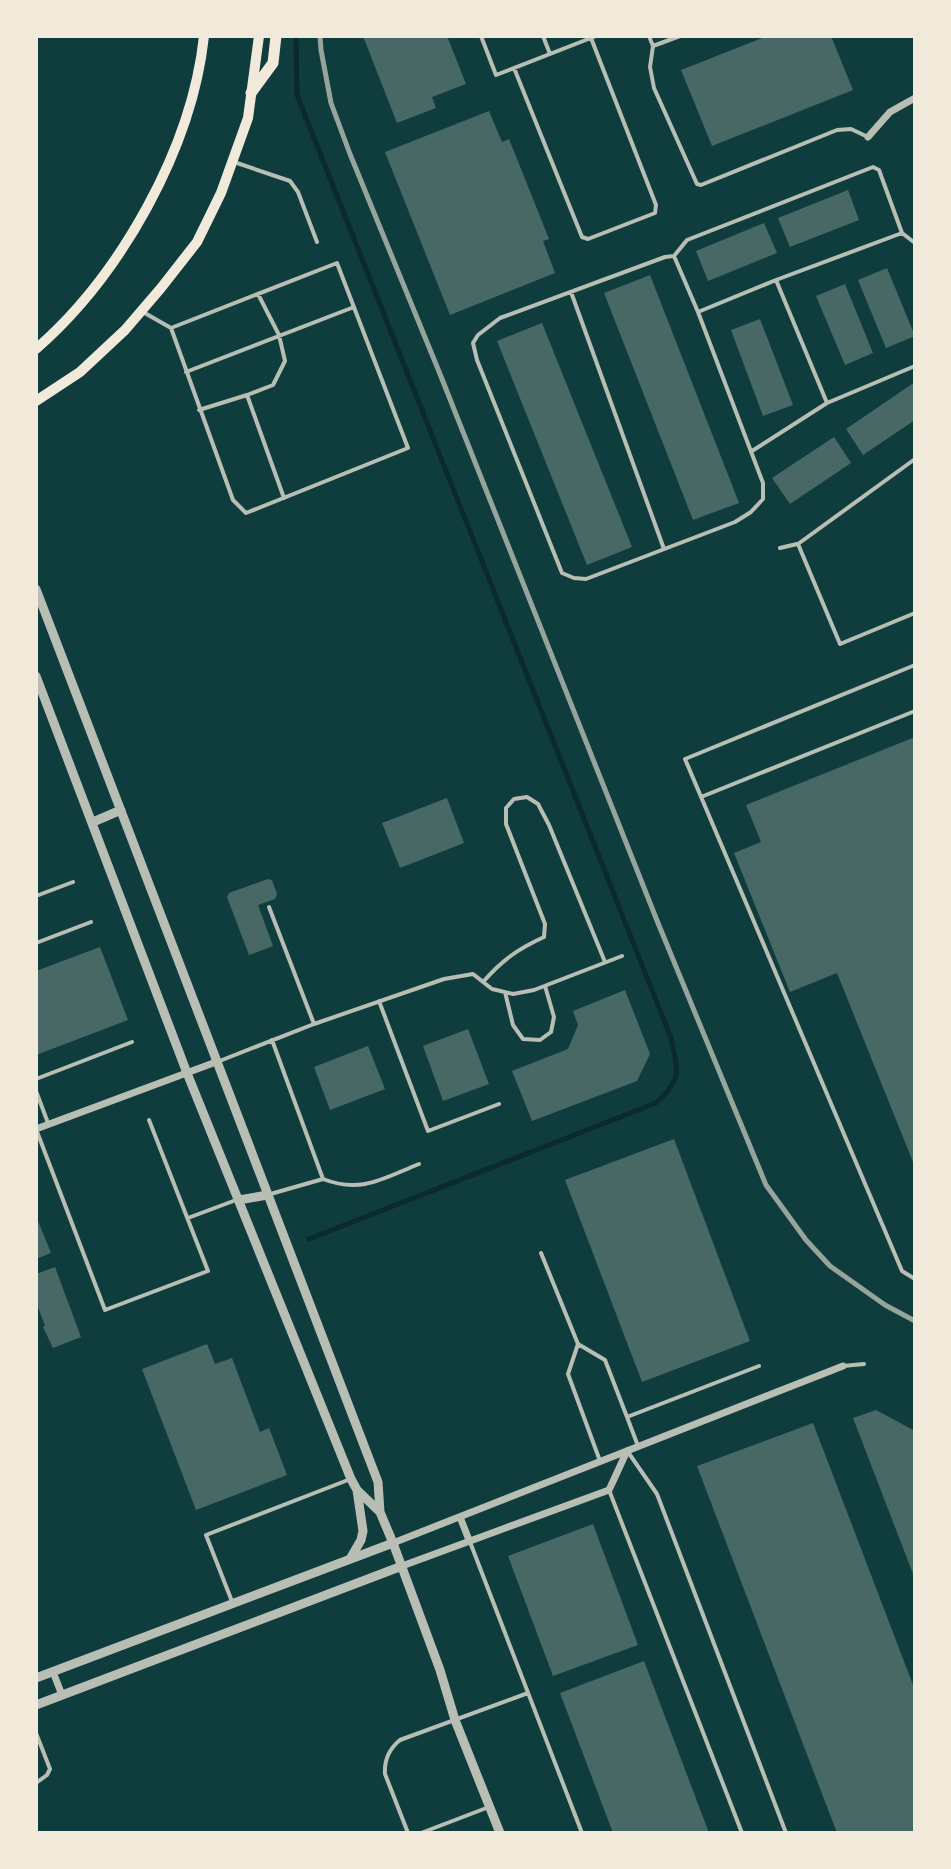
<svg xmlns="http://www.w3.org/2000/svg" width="951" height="1869" viewBox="0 0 951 1869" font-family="Poppins,sans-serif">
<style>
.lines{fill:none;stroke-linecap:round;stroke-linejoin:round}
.stream{stroke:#0a2a2b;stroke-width:5}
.building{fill:#486865}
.service{stroke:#b8beb3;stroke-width:4}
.minor{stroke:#b8beb3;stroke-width:7}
.tertiary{stroke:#b8beb3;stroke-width:9}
.secondary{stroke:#f1e9da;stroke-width:10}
.primary{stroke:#f1e9da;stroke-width:11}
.rail{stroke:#97a49c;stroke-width:5}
</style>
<rect width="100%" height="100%" fill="#0f3d3e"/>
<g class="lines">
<path class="stream" d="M296,36L297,95L671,1038C678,1072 683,1078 656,1103L309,1239"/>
</g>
<path class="building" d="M363,36H447L466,84L432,97L436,108L397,123Z
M767,36H831L853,90L712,146L681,70Z
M489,111L502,142L509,139L549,239L543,241L555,273L450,315L385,152Z
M848,190L859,220L790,247L778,218Z
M764,223L777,253L708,281L696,251Z
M887,268L915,336L886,348L858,280Z
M650,275L739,503L693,520L604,293Z
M845,284L873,353L845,365L816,296Z
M760,319L793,405L763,416L731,330Z
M542,323L632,547L587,565L497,341Z
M915,382V420L863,455L846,429Z
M834,437L851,463L790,504L772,478Z
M915,737V1167L837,973L790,992L734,853L761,842L746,805Z
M447,798L464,843L400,868L382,823Z
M268,879L272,880L277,894L275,899L258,905L273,946L249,955L227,897L229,893Z
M100,947L128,1020L36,1055V971Z
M625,990L650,1054L637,1081L532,1121L512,1071L568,1049L578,1025L573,1011Z
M468,1029L489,1084L443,1101L423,1046Z
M368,1046L385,1089L330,1110L314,1067Z
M674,1139L750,1341L642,1382L565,1180Z
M36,1216L51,1253L36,1259Z
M55,1267L81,1337L53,1348L43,1327L45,1326L36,1302V1274Z
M207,1344L215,1364L232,1358L260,1432L269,1428L287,1475L196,1510L142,1369Z
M876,1410L915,1431V1579L853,1418Z
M813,1423L915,1690V1833H837L697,1466Z
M593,1524L638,1645L553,1676L508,1556Z
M644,1661L709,1833H613L560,1693Z"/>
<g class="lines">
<path class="service" d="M481,36L496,75L596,36
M543,36L550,54
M649,36L653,46
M680,36L653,46L650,67L654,88L697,184L701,185L837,130L851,129L868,137
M514,68L582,237L588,239L655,213L656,205L591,38
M234,162L290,181L298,192L317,242
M674,256L698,312L763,483V499L751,512L735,522L586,579L574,578L562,573L477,360L473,343L478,335L500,318L665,257Z
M674,256L687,240L873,167L879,170L902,233
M776,280L827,403L915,366
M571,292L664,549
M143,312L171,328L233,500L246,513L408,448L337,263L171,328
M698,312L776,280L902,233L915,243
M186,372L354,307
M247,395L273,385L285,361L279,335L258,294
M199,410L247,395L284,498
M752,451L827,403
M915,459L798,544L840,644L915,613
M780,548L797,544
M915,665L685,759L902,1271L915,1279
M701,797L915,711
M36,896L73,882
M269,907L314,1024
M36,943L91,922
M483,982C502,960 518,949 544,937L545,924L506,824V808L514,799L527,797L538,804L549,825L605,962
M505,992L513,1025L523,1039L540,1040L551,1032L554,1017L545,986
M379,1001L428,1131L499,1104
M272,1040L323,1179C361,1194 384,1178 419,1164
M217,1062L314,1024L444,979L473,974L492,989L513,994L534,990L622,956
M36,1079L132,1042
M36,1091L48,1123
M36,1129L105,1310L208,1271L149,1120
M267,1195L323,1179
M188,1218L236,1200
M541,1253L578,1344L605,1360L627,1417
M578,1344L568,1374L600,1461
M843,1366L864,1364
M638,1446L627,1417L759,1366
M628,1452L657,1494L786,1833
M609,1490L742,1833
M470,1542L582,1833
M233,1604L206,1535L348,1480
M36,1733L50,1769L47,1775L36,1783
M408,1833L385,1774C384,1760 389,1749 400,1740L528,1693
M421,1833L489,1807"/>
<path class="minor" d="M868,137L890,112L915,98
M36,1129L216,1062
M460,1517L469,1540
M393,1543L843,1366
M402,1566L609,1490L627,1451
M53,1672L62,1695"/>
<path class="tertiary" d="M36,589L378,1482L380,1512L393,1543L440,1670L455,1720L500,1833
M36,676L187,1073L351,1479L357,1490L380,1512
M93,822L121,810
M239,1200L267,1195
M350,1559L361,1540L363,1531L357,1490
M36,1678L393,1543
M36,1705L402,1566"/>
<path class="secondary" d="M36,349C121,275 192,148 204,36
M36,401L80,372L125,330L161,288L197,242L221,193L248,118L259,36"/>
<path class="primary" d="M251,93L273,63L276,36"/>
<path class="rail" d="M320,36L321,50L331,103L350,154L440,374L658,923L766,1185L806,1240L830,1266L885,1305L915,1321"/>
</g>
<rect width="951" height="1869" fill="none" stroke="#f1e9da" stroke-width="76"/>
</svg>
